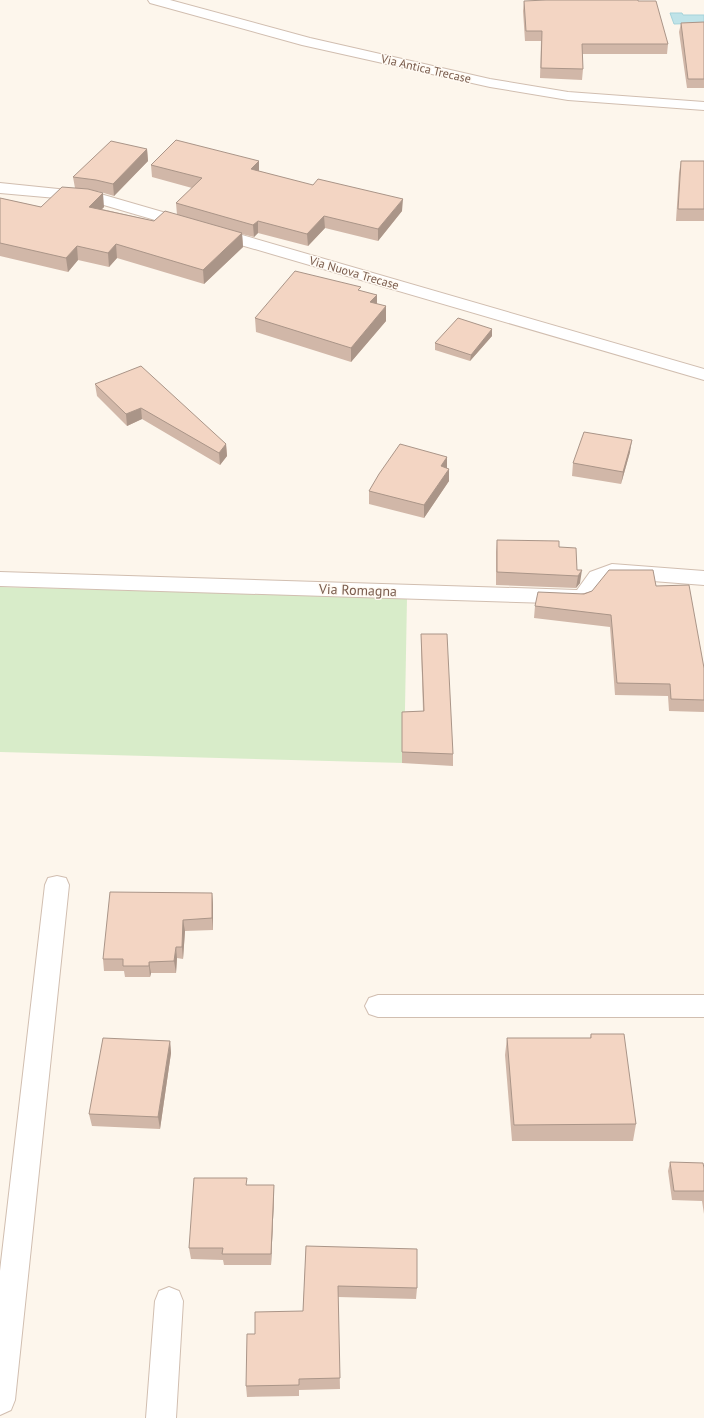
<svg xmlns="http://www.w3.org/2000/svg" width="704" height="1418" viewBox="0 0 704 1418" font-family="'PT Sans',sans-serif">
<style>
.green{fill:#d8ecc9}
.water{fill:#bfe3e8;stroke:#a5d3da}
.lines{fill:none;stroke-linecap:round;stroke-linejoin:round}
.minor-casing{stroke:#d1beb0;stroke-width:2}
.tertiary-casing{stroke:#d1beb0;stroke-width:2}
.minor{fill:#fff;fill-rule:evenodd}
.tertiary{fill:#fff;fill-rule:evenodd}
.wall{fill:#d1b7a8}
.shaded-wall{fill:#aa9588}
.building{fill:#f3d5c3;stroke:#aa9588}
.labels{text-anchor:middle;stroke-width:3;stroke-linejoin:round;paint-order:stroke}
.far-street-label{font-size:12px;fill:#7a5c4d;stroke:#fffaf3}
.street-label{font-size:14px;fill:#7a5c4d;stroke:#fffaf3}
</style>
<rect width="100%" height="100%" fill="#fdf6ec"/>
<path class="green" d="M0,587L407,598L404,763L0,752Z"/>
<path class="water" d="M670,13H682L683,15H704V23L674,24Z"/>
<g class="lines">
<g class="minor-casing">
<path id="minor" d="M148,0H170L310,38L490,79L568,92L704,102V110L568,100L490,87L302,45L150,3Z
M612,564L704,571V585L614,578L604,582L590,602L583,604L0,586V572L577,590L590,572Z
M57,876L66,878L69,885L15,1400L11,1410L0,1415V1271L45,885L48,878Z
M378,995H704V1017H378L369,1014L365,1006L369,998Z
M169,1287L179,1291L183,1301L176,1418H146L155,1301L159,1291Z"/>
</g>
<g class="tertiary-casing">
<path id="tertiary" d="M0,183L97,193L704,369V380L90,201L0,193Z"/>
</g>
<use href="#minor" class="minor"/>
<use href="#tertiary" class="tertiary"/>
</g>
<path class="wall" d="M524,1L668,44L667,54H582L583,69L582,80L540,78L541,41H525L523,11Z
M704,22V88H687L679,32L681,23Z
M147,149L148,161L114,196L97,191L104,207L102,209L154,221L177,215L176,203L192,188L152,177L151,165L259,171L402,211L378,241L325,228L308,246L258,233L254,237L242,234L243,247L204,284L117,258L109,267L78,260L68,272L0,256V198L41,207L75,188L73,177Z
M681,161H704V221H676L679,173Z
M361,291L377,295V304L386,321L351,362L256,332L255,318Z
M492,329V336L470,361L435,350V343Z
M95,384L226,444L227,456L220,465L142,419L127,426L97,396Z
M630,452L621,484L572,476L573,463Z
M447,457V468L449,481L424,518L369,504V491Z
M497,540L559,547L577,570L580,583L576,588L496,585V552Z
M656,586L704,668V712L669,711L668,696L615,695L610,627L534,618L535,606L592,591Z
M421,634L453,754V766L402,763V712L423,711L421,645Z
M212,893L213,905V930L185,931L183,959L177,958L176,973H151L150,977H125L124,971H104L103,959Z
M591,1034L636,1124L633,1141H512L505,1055L507,1038H590Z
M170,1041L171,1053L160,1129L92,1126L89,1114Z
M670,1162L704,1168V1214L702,1201L672,1200L668,1171Z
M247,1185H274V1197L271,1265H224L223,1260L191,1259L189,1248Z
M306,1246L417,1288L416,1299L338,1297L340,1389L299,1390V1396L247,1397L246,1386L255,1334L303,1311Z"/>
<path class="shaded-wall" d="M147,149L148,161L114,196L113,184Z
M259,161V173L251,169Z
M103,193L104,207L91,220L89,207Z
M403,199L402,211L378,241V229Z
M324,216L325,228L308,246L307,234Z
M258,221V233L254,237L253,225Z
M242,233L243,247L204,284L203,270Z
M116,244L117,258L109,267L108,253Z
M77,246L78,260L68,272L66,258Z
M377,295V310L370,302Z
M386,306V321L351,362V348Z
M492,329V336L470,361L471,355Z
M141,408L142,419L127,426L126,414Z
M632,440L630,452L621,484L623,472Z
M226,444L227,456L220,465L219,453Z
M447,457V469L441,466Z
M449,469V481L424,518V505Z
M582,570L580,583L576,588L578,576Z
M212,893L213,905V930L212,918Z
M183,920L185,931L183,959L182,947Z
M176,947L177,958L176,973L174,961Z
M149,962L151,973L150,977L149,966Z
M170,1041L171,1053L160,1129L158,1117Z
M274,1185V1197L271,1265V1254Z"/>
<path class="building" d="M546,0H638V1H656L668,44H582L583,69L541,68L542,31H526L524,1Z
M704,22V79H688L681,23Z
M176,140L259,161L251,169L313,185L318,179L403,199L378,229L324,216L307,234L258,221L253,225L176,203L202,178L151,165Z
M111,141L147,149L113,184L96,180L73,177Z
M681,161H704V209H678Z
M62,187L88,189L103,193L89,207L154,221L165,211L242,233L203,270L116,244L108,253L77,246L66,258L0,243V198L41,207Z
M295,271L361,287L358,290L377,295L370,302L386,306L351,348L255,318Z
M458,318L492,329L471,355L435,343Z
M141,366L226,444L219,453L141,408L126,414L95,384Z
M584,432L632,440L623,472L573,463Z
M400,444L447,457L441,466L449,469L424,505L369,491L379,474Z
M497,540L559,541V547L576,548L577,570H582L578,576L497,572Z
M609,570H653L656,586L689,585L704,668V700L671,699L670,684L617,683L611,615L535,606L538,592L584,594L592,591Z
M421,634H447L453,754L402,752V712L424,711Z
M110,892L212,893V918L183,920L182,947H176L174,961L149,962V966H123V959H103Z
M591,1034H624L636,1124L514,1125L507,1038H591Z
M103,1038L170,1041L158,1117L89,1114Z
M670,1162L703,1163L704,1168V1191H674Z
M194,1178H247L246,1185H274L271,1254H222L223,1248H189Z
M306,1246L417,1249V1288L338,1286L340,1378L299,1379V1385L246,1386L247,1334H255V1312L303,1311Z"/>
<g class="labels">
<g class="far-street-label">
<text transform="translate(426 69) rotate(13)" y="4">Via Antica Trecase</text>
<text transform="translate(354 273) rotate(16)" y="4">Via Nuova Trecase</text>
</g>
<g class="street-label">
<text transform="translate(358 590) rotate(2)" y="5">Via Romagna</text>
</g>
</g>
</svg>
